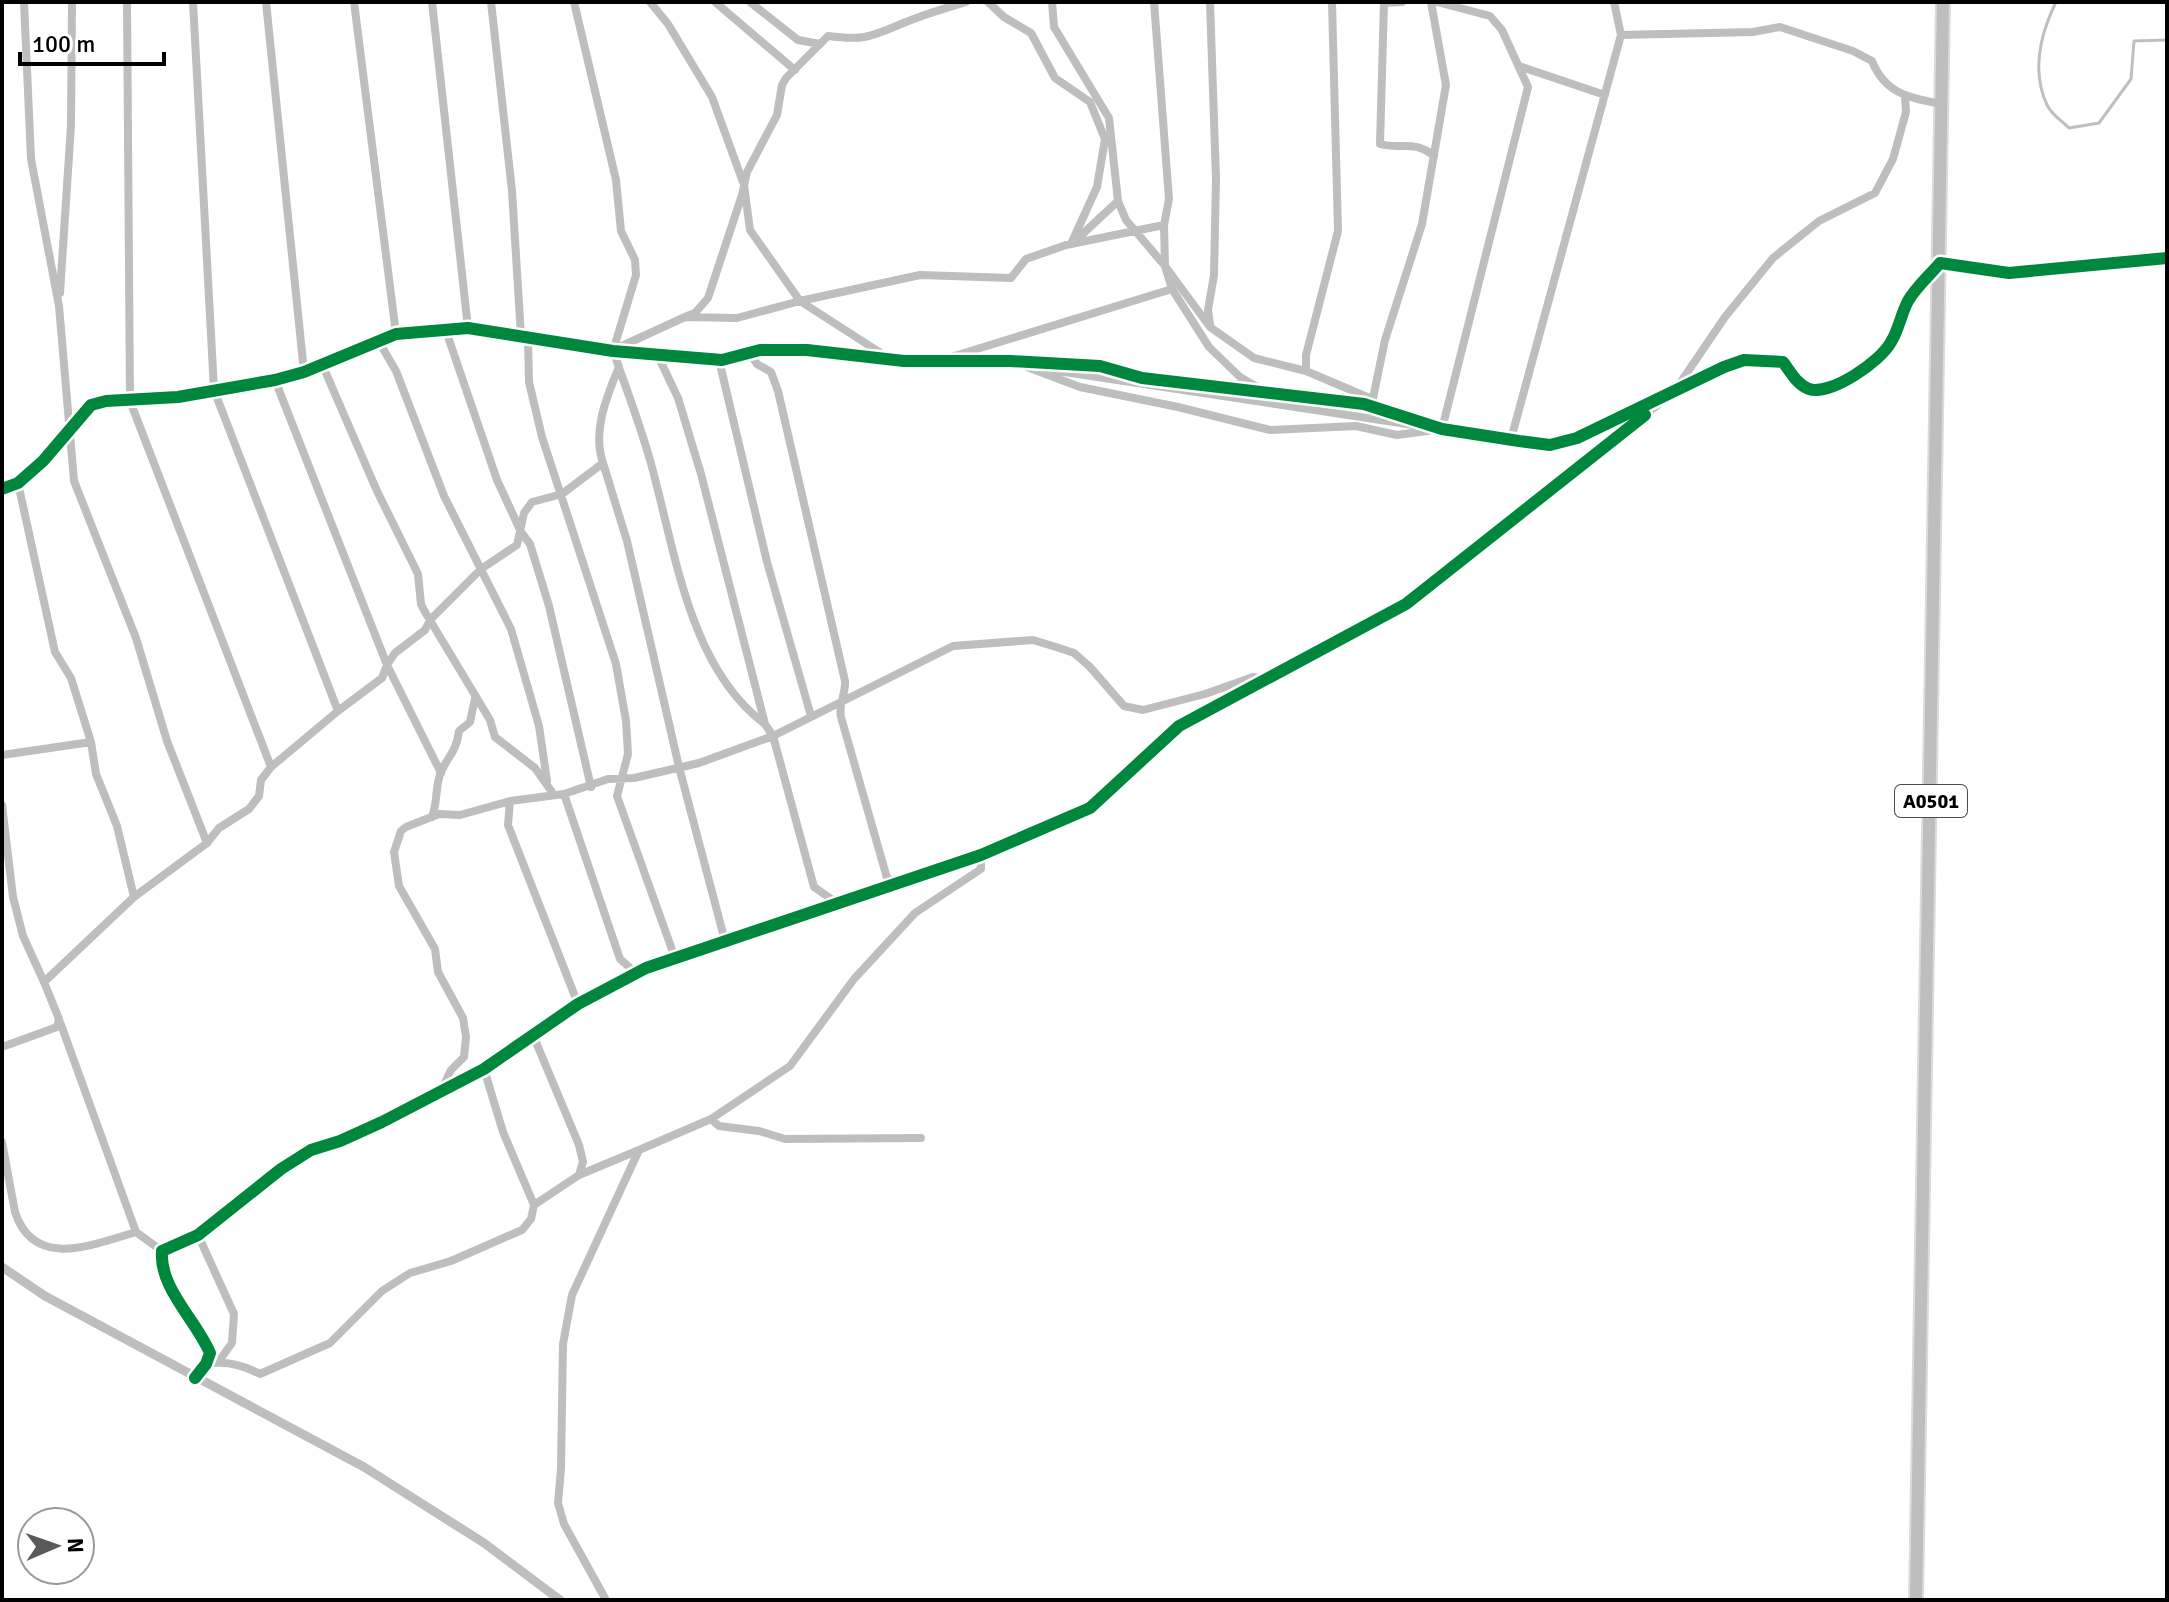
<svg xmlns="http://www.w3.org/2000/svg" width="2169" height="1602" viewBox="0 0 2169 1602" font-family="Signika,sans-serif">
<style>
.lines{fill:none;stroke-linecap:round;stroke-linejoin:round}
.stream{stroke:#bfbfbf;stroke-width:3}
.trunk-casing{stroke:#dbdbdb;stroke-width:16}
.minor{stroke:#bebebe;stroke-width:8}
.tertiary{stroke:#bebebe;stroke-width:9}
.trunk{stroke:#bebebe;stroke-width:12}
.cycleway-casing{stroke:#fff;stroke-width:17}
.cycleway{stroke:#00873e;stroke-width:12}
.labels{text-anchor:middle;stroke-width:7;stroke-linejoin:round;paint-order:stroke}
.shield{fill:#fff;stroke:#4c4c4c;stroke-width:2}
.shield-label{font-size:20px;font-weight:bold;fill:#000}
</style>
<rect width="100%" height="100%" fill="#fff"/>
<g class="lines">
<path class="stream" d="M2056,2C2040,35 2031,71 2047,105C2051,114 2062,121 2069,128L2099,123L2131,79L2134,41L2167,40"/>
<g class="trunk-casing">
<path id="trunk" d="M1916,1600L1943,2"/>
</g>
<path class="minor" d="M24,2L31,159L59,306L74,481L136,638L167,741L207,843
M127,2L130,401L271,767
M193,2L214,390L338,711
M266,2L304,372
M354,2L396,334
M432,2L468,328
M491,2L512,191L521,336
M650,2L668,24L712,97L744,185L750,230L800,301L887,357
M715,2L795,70
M750,2L798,40L820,44
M988,2L1004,17L1031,33L1055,78L1090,102L1105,139L1097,187L1071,244
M1052,2L1054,27L1109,118L1118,201L1126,220L1165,266L1172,289L1209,347L1240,377L1260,389
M1154,2L1169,199L1164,225L1165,266L1210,327L1254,358L1306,371L1372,399
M1384,2L1380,144C1402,150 1413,139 1434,156
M1384,3L1402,2
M1621,35L1753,32L1780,27L1853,51L1872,61C1885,94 1910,98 1942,104
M1519,66L1605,95
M1075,241L1118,201
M60,293L71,125L72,2
M687,316L695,313L708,298L742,195L747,172L777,115L782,85L786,78L828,36C867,41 871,36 906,22C925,14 946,8 966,2
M1210,324L1208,310L1214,275L1216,179L1210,2
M445,328L497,480L521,532L530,544L549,606L591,787
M528,338L529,382L542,437L616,664L626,721L628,754L617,796L675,958
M378,340L396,371L444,496L511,629L539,726L547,781
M613,350L685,317L737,318L800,301L920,275L1011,278L1026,259L1066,245L1164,225
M750,353L757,364L771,372L778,391L845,681C846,694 838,704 841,717L887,878L898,883
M658,356L678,398L701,474L765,724L773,736L814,887L837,903
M951,357L1172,289
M719,360L767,562L811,716
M322,364L377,491L418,574L421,604L425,612L490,720L495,737L535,768L554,795
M1019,364L1080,387L1178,407L1270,430L1356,426L1397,435L1442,429L1528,87L1502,30L1490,16L1437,2
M619,368C630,398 641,429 650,460C675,548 688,667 765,724
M1038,368L1420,426
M1306,371V355L1338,231L1332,2
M275,380L387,665L441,773
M1676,389L1725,317L1773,258L1819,221L1875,193L1893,159L1906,112L1905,97
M1372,403L1385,340L1422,224L1446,85L1431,2
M1511,439L1621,35L1614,2
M603,463L627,541L679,767L725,941
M18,483L55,652L71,678L91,742L96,774L117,826L134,897
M2,489L18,483L43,461L91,405L106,401L178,397L275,380L304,372L396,334L468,328L613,351L722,360L760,350H807L904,361H1010L1100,366L1142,378L1364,404L1442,429L1519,441L1550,445L1577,438L1724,367L1744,360L1783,362C1790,371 1797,385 1809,389C1831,396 1881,361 1891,342C1899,329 1901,314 1908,301C1916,287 1930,275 1940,263L2009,273L2167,258
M2,755L91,742
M564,794L620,959L636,973
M510,801L508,825L578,1004
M2,805L13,897L23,936L44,982
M432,817C438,802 435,785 441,772C449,754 456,753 459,731L470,722L475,698
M60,1022L136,1232
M533,1035L579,1145L583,1162L579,1175L534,1205
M2,1047L57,1027L59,1019L44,982L134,897L207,843L219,828L249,809L259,796L261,780L271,767L338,711L382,678L387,665L395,653L425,630L430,620L481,569L517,545L524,513L532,502L562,494L603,463C592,432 607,395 619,367L613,351L636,275L635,260L621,231L616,180L574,2
M441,1091L451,1070L464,1057L466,1037L463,1018L438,972L435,949L399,886L394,852L401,831L406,827L439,814L460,815L510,801L564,794L608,779L634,778L699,763L773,736L953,646L1033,640L1056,647L1074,653L1090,667L1124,706L1143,710L1205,694L1253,677L1266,679
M711,1119L719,1126L759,1131L785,1139L921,1138
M2,1142L15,1212C34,1270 92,1245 136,1232L162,1251
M579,1175L639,1150
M198,1235L234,1314L232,1343L219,1361
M206,1364C226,1360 243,1365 260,1374L330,1343L382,1291L410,1273L451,1261L522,1230L531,1219L534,1205L503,1132L484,1069
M195,1378L206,1364L210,1353C196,1320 159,1288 162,1251L198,1235L281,1169L311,1150L340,1141L382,1122L484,1069L578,1004L646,968L981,855L1090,808L1179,726L1406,604L1660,403
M606,1600L564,1524L558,1503L561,1469L563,1344L572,1295L639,1150L711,1119L790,1066L854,979L915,913L981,869V855"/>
<path class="tertiary" d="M2,1267L45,1296L364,1467L484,1543L560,1600"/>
<use href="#trunk" class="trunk"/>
<g class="cycleway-casing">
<path id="cycleway" d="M2,489L18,483L43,461L91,405L106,401L178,397L275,380L304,372L396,334L468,328L613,351L722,360L760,350H807L904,361H1010L1100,366L1142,378L1364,404L1442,429L1519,441L1550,445L1577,438L1724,367L1744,360L1783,362C1790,371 1797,385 1809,389C1831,396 1881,361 1891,342C1899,329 1901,314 1908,301C1916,287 1930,275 1940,263L2009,273L2167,258
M195,1378L206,1364L210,1353C196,1320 159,1288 162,1251L198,1235L281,1169L311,1150L340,1141L382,1122L484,1069L578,1004L646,968L981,855L1090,808L1179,726L1406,604L1645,415"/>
</g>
<use href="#cycleway" class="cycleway"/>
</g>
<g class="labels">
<rect class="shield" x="1895" y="785" width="72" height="32" rx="6"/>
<g class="shield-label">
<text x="1931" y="808">A0501</text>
</g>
</g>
<rect width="2169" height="1602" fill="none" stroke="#000000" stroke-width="8"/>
<g transform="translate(56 1546) rotate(88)"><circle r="38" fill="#ffffff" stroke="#999999" stroke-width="2"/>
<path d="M0-6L14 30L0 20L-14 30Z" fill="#595959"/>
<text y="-12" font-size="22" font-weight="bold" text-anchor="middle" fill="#000000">N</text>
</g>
<path d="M20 52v12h144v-12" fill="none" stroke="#000000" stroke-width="4"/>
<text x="32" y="52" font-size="24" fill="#000000" stroke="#ffffff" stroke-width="6" paint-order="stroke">100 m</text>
</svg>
